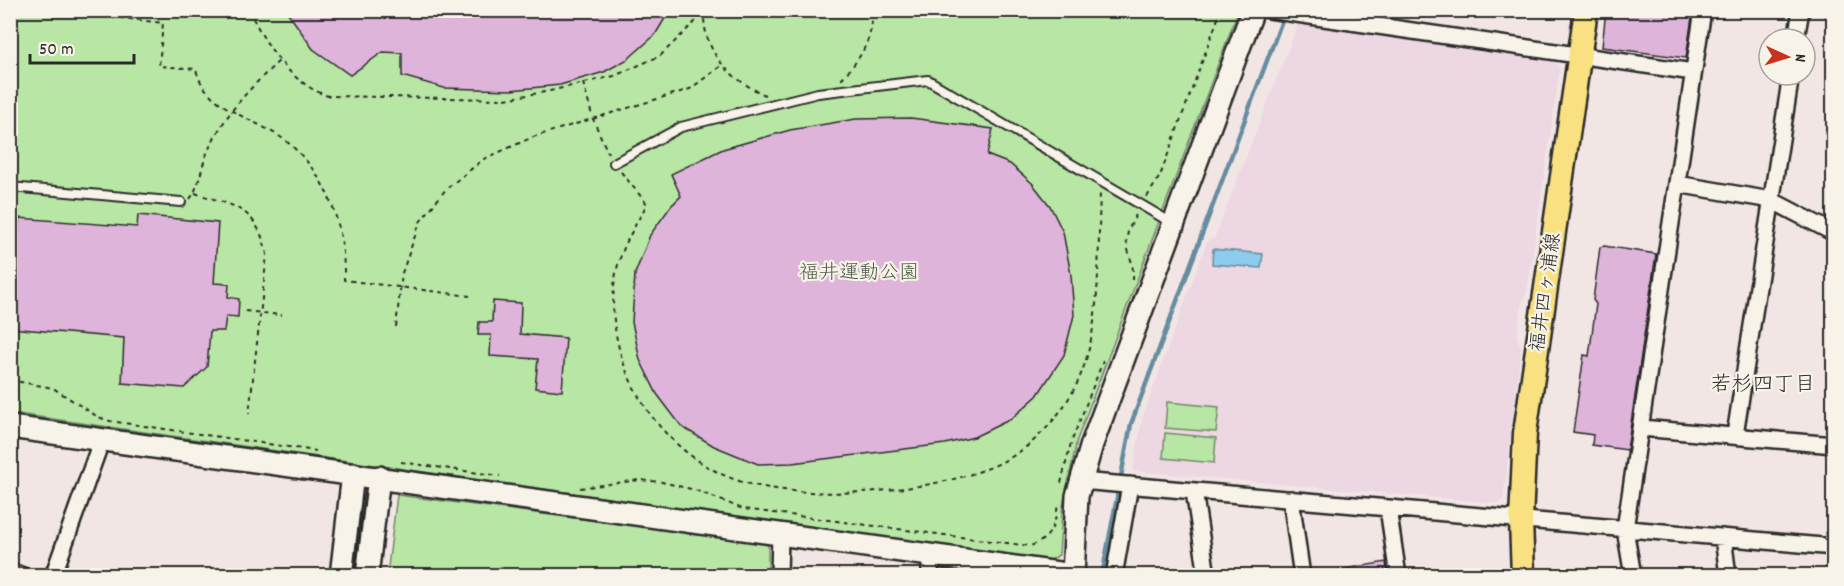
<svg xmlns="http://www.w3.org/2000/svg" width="1844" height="586" viewBox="0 0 1844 586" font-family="Dekko,'Klee One',sans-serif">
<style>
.built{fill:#ecd7e2}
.green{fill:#b8e6a4;stroke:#728868;stroke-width:1.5}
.water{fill:#8dcced;stroke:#668c9f;stroke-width:1.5}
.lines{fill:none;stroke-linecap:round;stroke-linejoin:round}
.stream{stroke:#668c9f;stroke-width:4.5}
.building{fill:#deb4db;stroke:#2b2b2b;stroke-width:1.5}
.lane-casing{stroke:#2b2b2b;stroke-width:12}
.street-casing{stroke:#2b2b2b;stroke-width:20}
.secondary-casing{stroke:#2b2b2b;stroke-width:26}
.primary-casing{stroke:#2b2b2b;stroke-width:27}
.path{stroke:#2b2b2b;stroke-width:2;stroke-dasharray:4.5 4.5;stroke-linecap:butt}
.lane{stroke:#f7f3e8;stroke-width:8}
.street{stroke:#f7f3e8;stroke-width:15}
.secondary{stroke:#f7f3e8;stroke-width:21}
.primary{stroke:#f9e181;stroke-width:22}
.labels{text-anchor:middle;stroke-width:4.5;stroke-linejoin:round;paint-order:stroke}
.park-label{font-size:20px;fill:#4e5a49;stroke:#f7f3e8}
.street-label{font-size:20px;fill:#2b2b2b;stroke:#f7f3e8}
.neighbourhood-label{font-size:21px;fill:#2b2b2b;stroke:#f7f3e8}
</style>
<rect width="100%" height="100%" fill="#f2e6e5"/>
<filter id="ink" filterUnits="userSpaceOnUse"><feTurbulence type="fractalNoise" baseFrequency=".0167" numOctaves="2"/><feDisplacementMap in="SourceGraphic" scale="12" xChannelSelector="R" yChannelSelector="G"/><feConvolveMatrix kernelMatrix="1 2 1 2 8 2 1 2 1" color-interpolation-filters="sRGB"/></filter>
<g filter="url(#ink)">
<path class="built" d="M1304,23L1553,58L1560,69L1527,292L1522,302L1517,337L1521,348L1503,500L1497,503L1133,471L1142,419L1208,239H1214L1298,24Z"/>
<path class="green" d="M11,11H1238L1077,440L1062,511L1059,555L1049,561L11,413Z
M1167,402L1219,407L1216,432L1165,428Z
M1165,433L1216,438L1214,463L1163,458Z
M397,495L768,543V575H387Z"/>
<path class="water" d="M1213,249L1263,254L1261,268L1212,264Z"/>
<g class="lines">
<path class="stream" d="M1102,576L1131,424L1284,15"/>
</g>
<path class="building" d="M286,10H670L655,35L628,59L604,72L560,85L511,90L444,88L402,76V53L383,52L350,75L313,49Z
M1606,10H1693L1686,58L1602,47Z
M911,118L993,129L987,155L1010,164L1032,183L1050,206L1063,232L1071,275L1074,315L1064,355L1037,396L1011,419L974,437L945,444L792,463L758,464L714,446L682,427L657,394L640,360L632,322L635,274L650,235L671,206L681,196L671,174L723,149L790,130L856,119Z
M138,215L218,223L214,283L229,284L228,297L239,299L238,317L226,316L224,331H210L207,367L184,388L122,383L124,338L10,328V245H18L19,218L137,227Z
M1604,246L1656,254L1627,450L1592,445L1593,435L1573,432L1584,355L1589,356L1596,304L1593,300L1600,247Z
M493,301L521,303L520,334L566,338L562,391L535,388L538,359L490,356L491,335H478L479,322H492Z
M1386,562L1388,576H1345L1344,569Z"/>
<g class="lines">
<g class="lane-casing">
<path id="lane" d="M614,163L681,127L818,93L928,80L1172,223
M10,187L181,202"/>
</g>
<g class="street-casing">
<path id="street" d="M1269,10L1693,72
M1833,10L1834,11
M1796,39L1801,10
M1677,184L1771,200L1834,233
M1641,428L1834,445
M1735,435L1791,75
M1081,481L1834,547
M1194,491L1207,576
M1291,499L1302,576
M1388,508L1398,576
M1723,537L1728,576
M10,571L23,576
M53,576L102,439
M779,576L780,534
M930,576V555
M1114,576L1130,485
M1633,576L1625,529L1703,10"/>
</g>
<g class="secondary-casing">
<path id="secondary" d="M10,427L1073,575
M341,576L353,474
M367,576L379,477
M1073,576L1077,496L1092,444L1253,10"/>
</g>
<g class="primary-casing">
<path id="primary" d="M1523,576L1521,520L1525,433L1586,10"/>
</g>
<path class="path" d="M57,10L163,23L159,66L196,69C205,109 256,118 286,141C329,176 345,227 344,280L470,296
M249,10C266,46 290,83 328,96L505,99L550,91L614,76L660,56L703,14
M704,10C702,52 730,79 765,95
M841,79C860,60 874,38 872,10
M583,83L593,119L608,153
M621,172L647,204C634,228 619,251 615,279C603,359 652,444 726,476C791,505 942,494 1004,461C1030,448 1054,423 1069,398C1104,343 1097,257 1100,193
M195,193C237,207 256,207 267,254L249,414
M1147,197L1160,176L1221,10
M190,199C200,186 201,166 208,151C225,113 250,88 280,60
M1133,280C1135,250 1116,248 1136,215
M245,311L282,315
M396,327L402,273L420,222L446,189L484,159L533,137L690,89L721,66
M10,380L53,388L98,417L110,421L316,451
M401,462L500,476
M1061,483L1071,443L1103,361
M580,488L639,480L662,482L695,490L743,509L1030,546C1052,539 1055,524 1058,504"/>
<use href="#lane" class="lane"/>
<use href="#street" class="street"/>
<use href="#secondary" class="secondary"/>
<use href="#primary" class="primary"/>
</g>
</g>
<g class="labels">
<g class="park-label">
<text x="859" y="278">福井運動公園</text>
</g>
<g class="street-label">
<text transform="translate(1544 292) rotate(-82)" y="7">福井四ヶ浦線</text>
</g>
<g class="neighbourhood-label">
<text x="1763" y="390">若杉四丁目</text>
</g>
</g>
<rect width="1844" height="586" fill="none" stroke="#f7f3e8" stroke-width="36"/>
<rect x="18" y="18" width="1808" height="550" fill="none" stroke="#2b2b2b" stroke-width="2" filter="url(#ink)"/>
<g transform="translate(1787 57) rotate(94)"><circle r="28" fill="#f7f3e8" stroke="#a5a39c" stroke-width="1.5"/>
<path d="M0-4.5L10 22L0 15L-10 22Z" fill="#c8321e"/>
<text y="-9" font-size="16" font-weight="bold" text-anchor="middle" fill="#2b2b2b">N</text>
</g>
<path d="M30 54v9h104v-9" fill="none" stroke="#2b2b2b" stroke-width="3"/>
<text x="39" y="54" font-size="18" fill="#2b2b2b" stroke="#f7f3e8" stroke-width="4.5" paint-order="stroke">50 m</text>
</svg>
